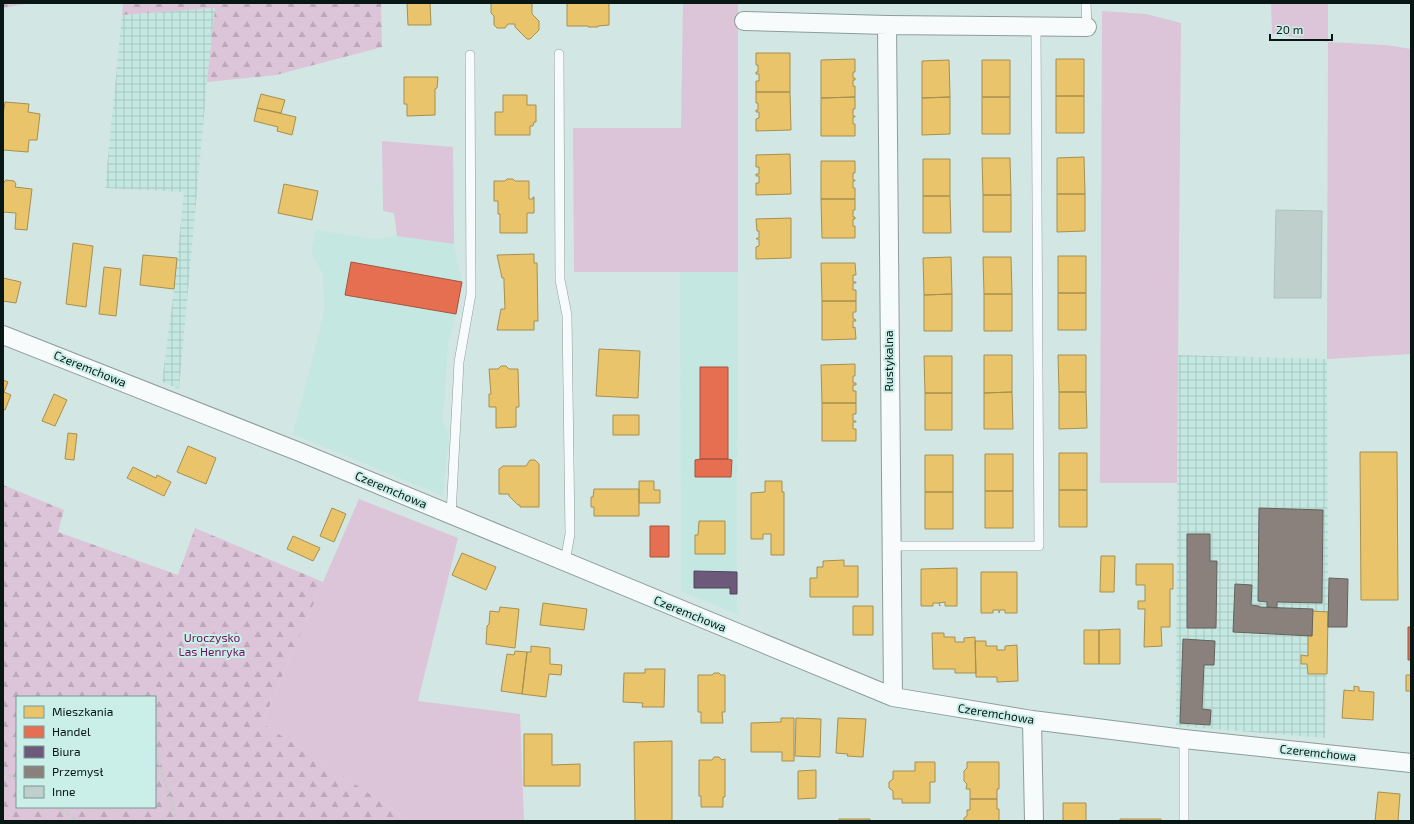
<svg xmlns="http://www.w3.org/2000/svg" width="1414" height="824" viewBox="0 0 1414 824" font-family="'Exo 2',sans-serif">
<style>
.built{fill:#c4e8e1}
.industrial{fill:url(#industrial-grid)}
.grass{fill:#dcc4d9}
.forest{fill:url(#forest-firs);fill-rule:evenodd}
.homes{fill:#e9c46a;stroke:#a69050}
.shops{fill:#e76f51;stroke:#a4543f}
.offices{fill:#6d597a;stroke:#4f455b}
.industry{fill:#8a817c;stroke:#63615d}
.building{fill:#bfcfcc;stroke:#b0c1be}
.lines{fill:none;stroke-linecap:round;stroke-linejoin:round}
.service-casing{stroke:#8d9c99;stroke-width:10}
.minor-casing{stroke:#8d9c99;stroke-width:20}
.path{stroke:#c6cdcb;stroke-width:2.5;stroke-dasharray:4 2;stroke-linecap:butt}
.service{stroke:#f8fbfb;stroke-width:9}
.minor{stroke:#f8fbfb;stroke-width:18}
.labels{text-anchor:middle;stroke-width:4;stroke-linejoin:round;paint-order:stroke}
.street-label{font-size:12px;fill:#081614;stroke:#caefe8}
.park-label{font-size:12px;fill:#6e1259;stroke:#caefe8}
</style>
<defs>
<pattern id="industrial-grid" width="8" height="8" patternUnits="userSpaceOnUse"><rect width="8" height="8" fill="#c4e8e1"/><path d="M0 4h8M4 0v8" fill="none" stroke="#a7c6c0"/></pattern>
<pattern id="forest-firs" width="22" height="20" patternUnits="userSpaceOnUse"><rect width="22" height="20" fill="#dcc4d9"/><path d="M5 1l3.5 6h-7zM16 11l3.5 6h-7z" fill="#bba8b9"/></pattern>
</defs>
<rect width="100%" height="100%" fill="#d2e7e3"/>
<path class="built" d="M316,230L375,239L397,236L454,244L462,282L456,314L448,344L443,420L449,435L443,496L293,434L324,312L323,274L311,253Z
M680,272H738L737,614L681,591Z"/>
<path class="industrial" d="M215,8L207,82L179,389L162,382L174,289L184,192L105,188L122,15Z
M1178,355L1327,359L1328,612L1325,738L1176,726Z"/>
<path class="grass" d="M683,3H738V272H574L573,128H681Z
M1271,3H1328V42L1386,45L1411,49V354L1327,359L1328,42L1272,34Z
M1102,11L1146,14L1181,23L1177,483H1100Z
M382,141L453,147L454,244L397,236L394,213L383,211Z
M359,499L458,538L418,701L520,714L524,821H411L262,723Z"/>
<path class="forest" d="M3,3H31L3,8Z
M123,3H381L382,47L276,75L207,82L215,8L122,15Z
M3,485L64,510L58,532L178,575L195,528L323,582L262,723L411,821H3ZM17,697H155V807H17Z"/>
<path class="homes" d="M407,3H430L431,25H408Z
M491,3H532V14L539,21V30L530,39H527L515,27V24H508L505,28H497L494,25V16L491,13Z
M567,3H609V25L598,26V27H588V26H567Z
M756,53H790V92H756V81H759V74H756V72H758V65H756Z
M855,59V72H853V78H855V80H853V86H855V97L821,98V60Z
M1056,59H1084V96H1056Z
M949,60L950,97L922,98V61Z
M982,60H1010V97H982Z
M404,77H438L437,88L435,89V115L407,116V104H404Z
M756,92H790L791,130L756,131V119L759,118V112H756V110H758V103H756Z
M261,94L285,100L281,113L257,108Z
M503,95H527V105H536V122H534L533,126H530V135H495V112H503Z
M1056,96H1084V133H1056Z
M855,97V109H853V116H855V117H853V124H855V136H821V98Z
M950,97V134L922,135V98Z
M982,97H1010V134H982Z
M5,102L29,104L28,112L40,114L37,140H29L28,152L3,150V115Z
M257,108L296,117L292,135L277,131L278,127L254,121Z
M790,154L791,194L756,195V183H759V176H756V174H759V167H756V155Z
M1084,157L1085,194H1057V158Z
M982,158H1010L1011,195H983Z
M923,159H950V196H923Z
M821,161H855V173H853V180H855V181H853V188H855V199H821Z
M507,179H513L515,181H529V199H533V197H534V213H527V233H500V214H498V201H494V181H505Z
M6,180L14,181L16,184L15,187L32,189L27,230L15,229L16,213L3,212V185L4,182Z
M284,184L318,191L312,220L278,213Z
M1057,194H1085V231L1057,232Z
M983,195H1011V232H983Z
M923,196H950L951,233H923Z
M821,199H855V210H853V217H855V219H853V226H855V238H822Z
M791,218V258L756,259V247L759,246V239H756L757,238H759V231H757L756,219Z
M73,243L93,246L86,307L66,304Z
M534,254V263H537L538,321H534V330H497L501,309H505L504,283V278H502L497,255Z
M143,255L177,258L174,289L140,285Z
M1058,256H1086V293H1058Z
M951,257L952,294L924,295L923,258Z
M983,257H1011L1012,294H984Z
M821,263H855L856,275H853V282H856V283H853V290H856V301H822Z
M104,267L121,269L116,316L99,314Z
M3,278L21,282L16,303L3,301Z
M1058,293H1086V330H1058Z
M952,294V331H924V295Z
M984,294H1012V331H984Z
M822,301H856V312H853V319H855L856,321H853V328L855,327L856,339L822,340Z
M599,349L640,351L638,398L596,396Z
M984,355H1012V392L984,393Z
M1058,355H1086V392H1059Z
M924,356H952V393H925Z
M855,364V376H853V383H856V385H853V391H856V403H822L821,365Z
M501,366H506L509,369H518L519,407H516V427L496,428V407H489V394H491L489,369H498Z
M3,380L8,382L4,392L11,395L5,410L3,409Z
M1012,392L1013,429H984V393Z
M1059,392H1086L1087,428L1059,429Z
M925,393H952V430H925Z
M54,394L67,400L55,426L42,421Z
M822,403H856V414H853V421H856V422H853V429H856V441H822Z
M613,415H639V435H613Z
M68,433L77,434L74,460L65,459Z
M188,446L216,458L206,484L177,472Z
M1360,452H1397L1398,600H1361Z
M1059,453H1087V490H1059Z
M985,454H1013V491H985Z
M925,455H953V492H925Z
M530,460H535L539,464V507H520V505H518L509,496V494H499V469L503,466H526Z
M133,467L156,478L157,475L171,482L164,496L127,478Z
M639,481H654V490H660V503H639Z
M765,481H782V492H784V555H771V534H763V539H751V493L765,492Z
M594,489H639V516H594V507H591V497H593Z
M1059,490H1087V527H1059Z
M985,491H1013V528H985Z
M925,492H953V529H925Z
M332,508L346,514L334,542L320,536Z
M699,521H725V554H695V535H698Z
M293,536L320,548L313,561L287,549Z
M462,553L496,567L486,590L452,575Z
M1101,556H1115L1114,592H1100Z
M844,560V566H858V597H810V578H817V567H823V561Z
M1136,564H1173V589H1170V627H1161L1162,646L1144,647L1145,609H1138V601H1145V585H1136Z
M957,568V606H945V602L939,603L940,606L939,603H933V606H921V569Z
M981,572H1017V613H1005V610H1000L999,613V610H993V613H981Z
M543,603L587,609L584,630L540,625Z
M853,606H873V635H853Z
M500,607L519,609L515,648L486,644L487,626L489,624L490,611L499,612Z
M1312,611L1328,612L1327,674H1308L1307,664H1301V655L1308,656V635L1312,636Z
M1120,629V664H1099V630Z
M1084,630H1099V664H1084Z
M932,633H944V637H955V642H964V638L975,637L976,673H955V669H933Z
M975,641H986V646H997V650H1005V646L1017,645L1018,681L997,682V677H976Z
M531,646L550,648V664L562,665L561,675L549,674L546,697L522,694L527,652H531Z
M515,651L527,652L522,694L501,691L507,654L514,655Z
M645,669H665L664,707H642L643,703L623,702L624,673H645Z
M714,673H719L721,675H725V712H722L723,723H701V712H698V675H712Z
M1406,675H1411V691H1406Z
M1354,686L1359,687V691L1374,692L1373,720L1342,718L1344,690L1354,691Z
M781,718H794V761H782V752H751V723L781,722Z
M796,718L821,719L820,757L795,756Z
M838,718L866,719L863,757L847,756L848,754L836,753Z
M524,734H552V765L580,764V786H524Z
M672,741V821H635L634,742Z
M714,757H719L722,760L725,759V797H723V807H701V796H699V760H712Z
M915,762H935V782H930V803H902V799H893V791L889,788V782L893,779V771H915Z
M967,762H999V789H997V799H970V789H966L967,784L964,781V771L967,768Z
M816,770V798L798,799V771Z
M1378,792L1400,794L1398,821H1375Z
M970,799H997V809H999V821H964V818L967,816V810H970Z
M1063,803H1086V821H1063Z
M839,819H870V821H839Z
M1120,819H1161V821H1120Z"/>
<path class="shops" d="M351,262L462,282L456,314L345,295Z
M700,367H728V459H700Z
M700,459H728L732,460L731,477H695V460Z
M650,526H669V557H650Z
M1408,627H1411V660H1408Z"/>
<path class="offices" d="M694,571L737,572V594H730V588H694Z"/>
<path class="industry" d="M1259,508L1323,510L1322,603L1277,602V608L1267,607V602L1258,601Z
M1187,534H1210V561H1217L1216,628H1187Z
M1329,578L1348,579L1347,627H1328Z
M1235,584L1252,585L1251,605L1259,606V607L1313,609L1312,636L1233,632Z
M1183,639L1215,641L1214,665H1204L1202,709L1211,710L1210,725L1180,723Z"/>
<path class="building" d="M1276,210L1322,211L1321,298H1274Z"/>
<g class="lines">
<g class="service-casing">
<path id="service" d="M1086,3L1087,27
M559,54L560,280L567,315L570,534L565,562
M451,515L459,362L471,294L470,55
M891,546H1039L1036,27
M1184,739V821"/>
</g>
<g class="minor-casing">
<path id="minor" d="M744,21L887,25L1087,27
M887,25L893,697
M3,335L302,453L893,697L1032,720L1184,739L1411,763
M1032,720L1034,821"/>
</g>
<path class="path" d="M155,750L177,821
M3,772L17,781
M57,807L78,821"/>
<use href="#service" class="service"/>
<use href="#minor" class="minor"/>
</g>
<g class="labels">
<g class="street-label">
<text transform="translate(889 361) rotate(-90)" y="4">Rustykalna</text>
<text transform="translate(90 369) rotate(22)" y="4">Czeremchowa</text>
<text transform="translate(391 490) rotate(23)" y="4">Czeremchowa</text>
<text transform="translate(690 614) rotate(22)" y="4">Czeremchowa</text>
<text transform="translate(996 714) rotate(9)" y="4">Czeremchowa</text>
<text transform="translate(1318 753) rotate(6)" y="4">Czeremchowa</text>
</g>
<g class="park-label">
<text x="212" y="642">Uroczysko<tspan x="212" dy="14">Las Henryka</tspan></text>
</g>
</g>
<rect width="1414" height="824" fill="none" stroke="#081614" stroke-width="8"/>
<rect x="16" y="696" width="140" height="112" fill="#caefe8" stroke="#7c9893"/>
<rect x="24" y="706" width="20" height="12" fill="#e9c46a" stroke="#7c9893"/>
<text x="52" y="716" font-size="12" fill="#081614">Mieszkania</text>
<rect x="24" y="726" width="20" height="12" fill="#e76f51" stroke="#7c9893"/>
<text x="52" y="736" font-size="12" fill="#081614">Handel</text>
<rect x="24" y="746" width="20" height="12" fill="#6d597a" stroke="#7c9893"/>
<text x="52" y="756" font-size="12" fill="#081614">Biura</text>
<rect x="24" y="766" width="20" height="12" fill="#8a817c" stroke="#7c9893"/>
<text x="52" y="776" font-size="12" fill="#081614">Przemysł</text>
<rect x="24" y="786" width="20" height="12" fill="#bfcfcc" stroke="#7c9893"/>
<text x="52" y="796" font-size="12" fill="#081614">Inne</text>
<path d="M1270 34v6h62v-6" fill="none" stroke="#081614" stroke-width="2"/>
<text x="1276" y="34" font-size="12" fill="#081614" stroke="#caefe8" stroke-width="3" paint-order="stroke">20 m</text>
</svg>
